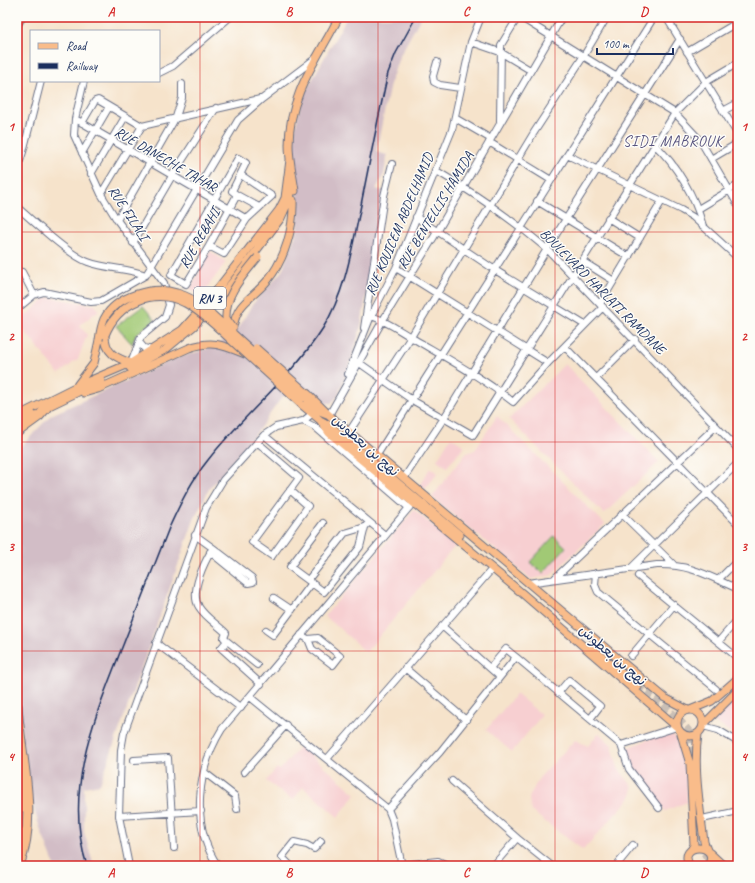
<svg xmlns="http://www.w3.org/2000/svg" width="755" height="883" viewBox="0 0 755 883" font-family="Caveat,'Playpen Sans Arabic',sans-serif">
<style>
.built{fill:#f7cfd1}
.railway{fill:#d2bdc6}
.pitch{fill:#a1c974;stroke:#5e7c69}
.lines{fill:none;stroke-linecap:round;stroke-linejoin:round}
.major-tunnel{stroke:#cabfb5;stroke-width:7;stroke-dasharray:7 3.5;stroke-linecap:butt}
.minor-casing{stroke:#686e84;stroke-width:8}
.major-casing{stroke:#686e84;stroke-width:9}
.highway-casing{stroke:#686e84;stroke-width:11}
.minor{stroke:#fff;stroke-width:6}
.major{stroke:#f9bc8a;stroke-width:7}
.highway{stroke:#f9bc8a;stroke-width:9}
.rail{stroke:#1b2f5e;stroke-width:1.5}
.major-bridge-casing{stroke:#686e84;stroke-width:9;stroke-linecap:butt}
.major-bridge{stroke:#f9bc8a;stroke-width:7}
.grid{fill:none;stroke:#d62828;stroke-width:1;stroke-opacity:0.55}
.labels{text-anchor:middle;stroke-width:3;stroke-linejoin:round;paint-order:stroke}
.shield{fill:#fdfcf7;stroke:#5f6c8c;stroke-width:1}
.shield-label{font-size:13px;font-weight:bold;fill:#1b2f5e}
.street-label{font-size:14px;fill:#1b2f5e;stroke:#fdfcf7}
.neighbourhood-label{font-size:15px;letter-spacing:1px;fill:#58547f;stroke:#fdfcf7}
.neatline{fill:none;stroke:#d62828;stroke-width:1.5}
.grid-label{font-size:13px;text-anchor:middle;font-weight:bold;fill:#d62828}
</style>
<rect width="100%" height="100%" fill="#fdfcf7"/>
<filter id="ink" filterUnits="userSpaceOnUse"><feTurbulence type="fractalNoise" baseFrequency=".025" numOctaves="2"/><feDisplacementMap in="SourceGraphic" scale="8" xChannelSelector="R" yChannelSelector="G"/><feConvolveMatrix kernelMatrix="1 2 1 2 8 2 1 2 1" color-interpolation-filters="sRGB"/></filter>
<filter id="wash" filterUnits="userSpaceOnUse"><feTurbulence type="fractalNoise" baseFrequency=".012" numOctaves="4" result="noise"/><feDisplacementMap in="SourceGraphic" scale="16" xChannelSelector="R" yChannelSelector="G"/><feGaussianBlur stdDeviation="0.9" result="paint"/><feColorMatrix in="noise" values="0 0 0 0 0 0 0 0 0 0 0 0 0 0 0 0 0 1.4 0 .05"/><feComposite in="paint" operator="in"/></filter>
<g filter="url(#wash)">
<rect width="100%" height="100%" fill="#f6e3cb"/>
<path class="built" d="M210,251L226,262L201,296L190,289Z
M47,297L95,305L99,310L80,325L87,335L78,359L59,374L18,323Z
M565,364L659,462L604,514L509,419Z
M497,416L605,524L551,575L531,579L432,497L465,454L475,450Z
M451,437L464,446L447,467L437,460Z
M430,468L438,473L425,489L420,485Z
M414,510L456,545L366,652L325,616Z
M516,694L542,715L512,752L486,730Z
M738,696V737L713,721Z
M667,732L675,737L686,767L687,802L665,811L631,766L625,749Z
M599,733L612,745L618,768L633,787L631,797L583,850L531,811L529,798L539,778L575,740L588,746Z
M300,746L356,794L338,817L303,787L293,800L266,781L277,768L280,770Z"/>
<path class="railway" d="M347,17H421L399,57L390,84L376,152L387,155L384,174L376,189L384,191L361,326L352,358L337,397L331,403H323L293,392L282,397L257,432L209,489L194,520L100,784L84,787V832L94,866H55L42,834L26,784L17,672V451L51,415L175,359L215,346L240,326L251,306L282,271L297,232L299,212L294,155L295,130L302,98Z"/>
<path class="pitch" d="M143,306L155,320L136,334L132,344L116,326Z
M554,536L566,547L543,573L530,562Z"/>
</g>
<g filter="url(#ink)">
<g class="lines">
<path class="major-tunnel" d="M640,684L677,717L690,732L694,759
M700,833L701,848L712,866"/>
<g class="minor-casing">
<path id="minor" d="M520,17L675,113L700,140L738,205
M666,17L738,135
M669,22L677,17
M471,42L500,52L530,70
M687,52L738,22
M437,62L433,76L434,82L440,85L460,88
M159,73L173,66L230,17
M84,81L75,119L74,135L101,194L117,220L164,283L169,305L165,317L141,337L131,363
M723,111L738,103
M455,118L491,139
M79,121L247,219
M500,121L501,45L518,17
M82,123L95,101L98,100L142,126L260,99
M489,142L551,180
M654,144C677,165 695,197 703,226
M82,153L109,107
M567,155L681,210L693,217L738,258
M238,158L246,163L232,191L237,195L209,246L186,284L171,275Z
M711,159L738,143
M17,163L20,161L23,152L41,81
M435,170C474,193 512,219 547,249L738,449
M91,174L125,117
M101,194L142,126
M237,195L259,207
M537,201L629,257
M17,207C34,222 69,255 88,262C107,269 127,268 146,275
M698,209L738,185
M416,217L495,270L585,325
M608,218L640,238
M117,220L176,117L182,98V84
M133,243L172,176L216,108
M209,246L224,254L247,219L272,196L241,175
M582,261L614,281
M396,268L548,363
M17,271L22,272L34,295
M600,304L662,201
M17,309L34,295L44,292L91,302L101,301L146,275L238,120L262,99L316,58
M371,316C387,321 400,331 414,339C448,359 483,378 513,402L548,363L603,307
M364,328L384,196L392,164
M139,342L144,348L152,350
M565,347L738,524
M352,362H358L412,400L473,435L675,113L706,82L738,63
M348,374L371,316L396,268L452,130L471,42L481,17
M596,378L635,339
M329,415L383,320L437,232L562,17
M303,421L315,427L409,508
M349,432L411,337L533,134L583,57L607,17
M264,435L385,535
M257,442L299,478L252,542L272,556L308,506L290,490
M377,455C470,310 562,163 654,17
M404,478L444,418L547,249L680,39
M622,514L673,564
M323,523L290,567L324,592L360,547L365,527L369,522
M195,535L213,548C205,561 189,592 199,607C205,617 218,625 226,633L224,638L227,641L221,648L261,684
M210,552L248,583L253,582L252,578L213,548
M631,568L738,463
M596,573L595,585L598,592L716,689
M638,576L738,658
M555,578L716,426
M308,580L345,533L365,527
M718,580L738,560
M528,583L657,565C691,564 708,576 738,589
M274,598L292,610
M442,626L500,677
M266,630L273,635L312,583
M301,635L308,639L312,649L333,665L340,656L318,638L308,639
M227,641L257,665
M719,641L738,619
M156,643L241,708
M631,656L674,605
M405,668L466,720
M490,668L506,649L516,657
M558,693L569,680L600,706L590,719
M250,697L388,809L392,819L402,866
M703,726L718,730L738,742
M621,745L677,727
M327,759L492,569
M134,760L168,758L174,848
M204,772L235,796L237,809
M244,772L286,725
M452,781L517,838
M388,809L440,752L516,657L621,745L629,769L659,808
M119,816L201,811
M702,819L738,811
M402,865L438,861L450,866
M129,866L119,816L121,750L124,733L206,508L223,480L264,435L276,427L303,421L312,414
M218,866C190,825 197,769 222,729L413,503
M291,866L282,857L294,842L307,845L314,849L321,841
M493,866L517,838L552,866
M616,866L633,845"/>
</g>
<g class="major-casing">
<path id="major" d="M295,191C293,176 289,160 289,145C289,94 317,60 339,17
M233,327C238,301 251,300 267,281C285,260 294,227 293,200
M105,335C105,353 116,358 131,363
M130,368L165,350L194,326L235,279L281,218L290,198V186
M78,384L94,363L99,340
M84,393L98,389L189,348C213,340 223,345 245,354
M308,394L329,415L665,698L688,710
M304,398L317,410L327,414
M302,405L320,420L329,433L523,594L677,727
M47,407L101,381
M17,416L75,387L131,363L182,330L208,301L279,210L285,198L290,160
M322,421L329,425L460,535
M591,647L638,687
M677 723a13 13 0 1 1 26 0a13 13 0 1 1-26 0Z
M690,710L712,701L738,678
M703,725L738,690
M681,734L690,764L694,845L691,850
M698,734C693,768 700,807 704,842L707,850
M710,853L724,866
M690,866C675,842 722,842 708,866"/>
</g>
<g class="highway-casing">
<path id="highway" d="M17,23L21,17
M17,422L32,415
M17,432L39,416L47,407
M17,706C21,760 38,814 19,866
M18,766L23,807
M17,854L22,833"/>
</g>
<use href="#minor" class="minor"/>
<use href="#major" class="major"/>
<use href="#highway" class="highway"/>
<path class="rail" d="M87,866C63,791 94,719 121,650C137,609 153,569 169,528C180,504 191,481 208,460C244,414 291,378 323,328C345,293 352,249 360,210C369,164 378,118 388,73L396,53L416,17"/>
<g class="major-bridge-casing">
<path id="major-bridge" d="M233,328L226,318C225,293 244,275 258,257
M105,335C118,303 153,287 185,303C202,312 218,328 232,341C255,362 279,384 302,405
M99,340C100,333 101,326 104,319C116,296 153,285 177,293C188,296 196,301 204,307L304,398
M256,348L308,394"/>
</g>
<use href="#major-bridge" class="major-bridge"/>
</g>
</g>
<path class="grid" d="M200,17V866M378,17V866M555,17V866M17,232H738M17,442H738M17,651H738"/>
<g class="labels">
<rect class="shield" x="194" y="287" width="32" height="22" rx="3"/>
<g class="shield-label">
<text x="210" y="303">RN 3</text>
</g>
<g class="street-label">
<text transform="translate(166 159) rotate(30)" y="5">RUE DANECHE TAHAR</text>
<text transform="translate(435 210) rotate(-59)" y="5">RUE BENTELLIS HAMIDA</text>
<text transform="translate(129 213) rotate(57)" y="5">RUE FILALI</text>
<text transform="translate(399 224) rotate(-67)" y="5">RUE KOUICEM ABDELHAMID</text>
<text transform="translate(199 238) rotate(-60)" y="5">RUE REBAHI</text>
<text transform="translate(603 291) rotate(45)" y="5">BOULEVARD HARLATI RAMDANE</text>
<text transform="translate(366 445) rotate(42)" y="5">نهج بن بعطوش</text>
<text transform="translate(613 655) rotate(41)" y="5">نهج بن بعطوش</text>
</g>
<g class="neighbourhood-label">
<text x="673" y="146">SIDI MABROUK</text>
</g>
</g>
<rect width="755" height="883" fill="none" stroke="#fdfcf7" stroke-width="44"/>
<rect x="30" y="30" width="130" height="52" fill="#fdfcf7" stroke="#a3aaba"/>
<rect x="38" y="43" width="20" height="6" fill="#f9bc8a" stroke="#a3aaba"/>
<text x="66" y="50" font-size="12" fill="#1b2f5e">Road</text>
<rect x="38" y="63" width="20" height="6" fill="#1b2f5e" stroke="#a3aaba"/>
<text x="66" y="70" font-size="12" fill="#1b2f5e">Railway</text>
<path d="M597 48v6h76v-6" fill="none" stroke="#1b2f5e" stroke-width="2"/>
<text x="603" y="48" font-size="12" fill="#1b2f5e" stroke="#fdfcf7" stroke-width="3" paint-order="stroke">100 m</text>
<rect x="22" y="22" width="711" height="839" class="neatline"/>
<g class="grid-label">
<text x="111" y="16">A</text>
<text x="289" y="16">B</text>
<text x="466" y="16">C</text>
<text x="644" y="16">D</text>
<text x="11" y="131">1</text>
<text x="744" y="131">1</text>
<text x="11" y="341">2</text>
<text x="744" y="341">2</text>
<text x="11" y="551">3</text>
<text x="744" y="551">3</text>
<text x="11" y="761">4</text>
<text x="744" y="761">4</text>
<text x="111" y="877">A</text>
<text x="289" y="877">B</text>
<text x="466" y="877">C</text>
<text x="644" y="877">D</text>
</g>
</svg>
